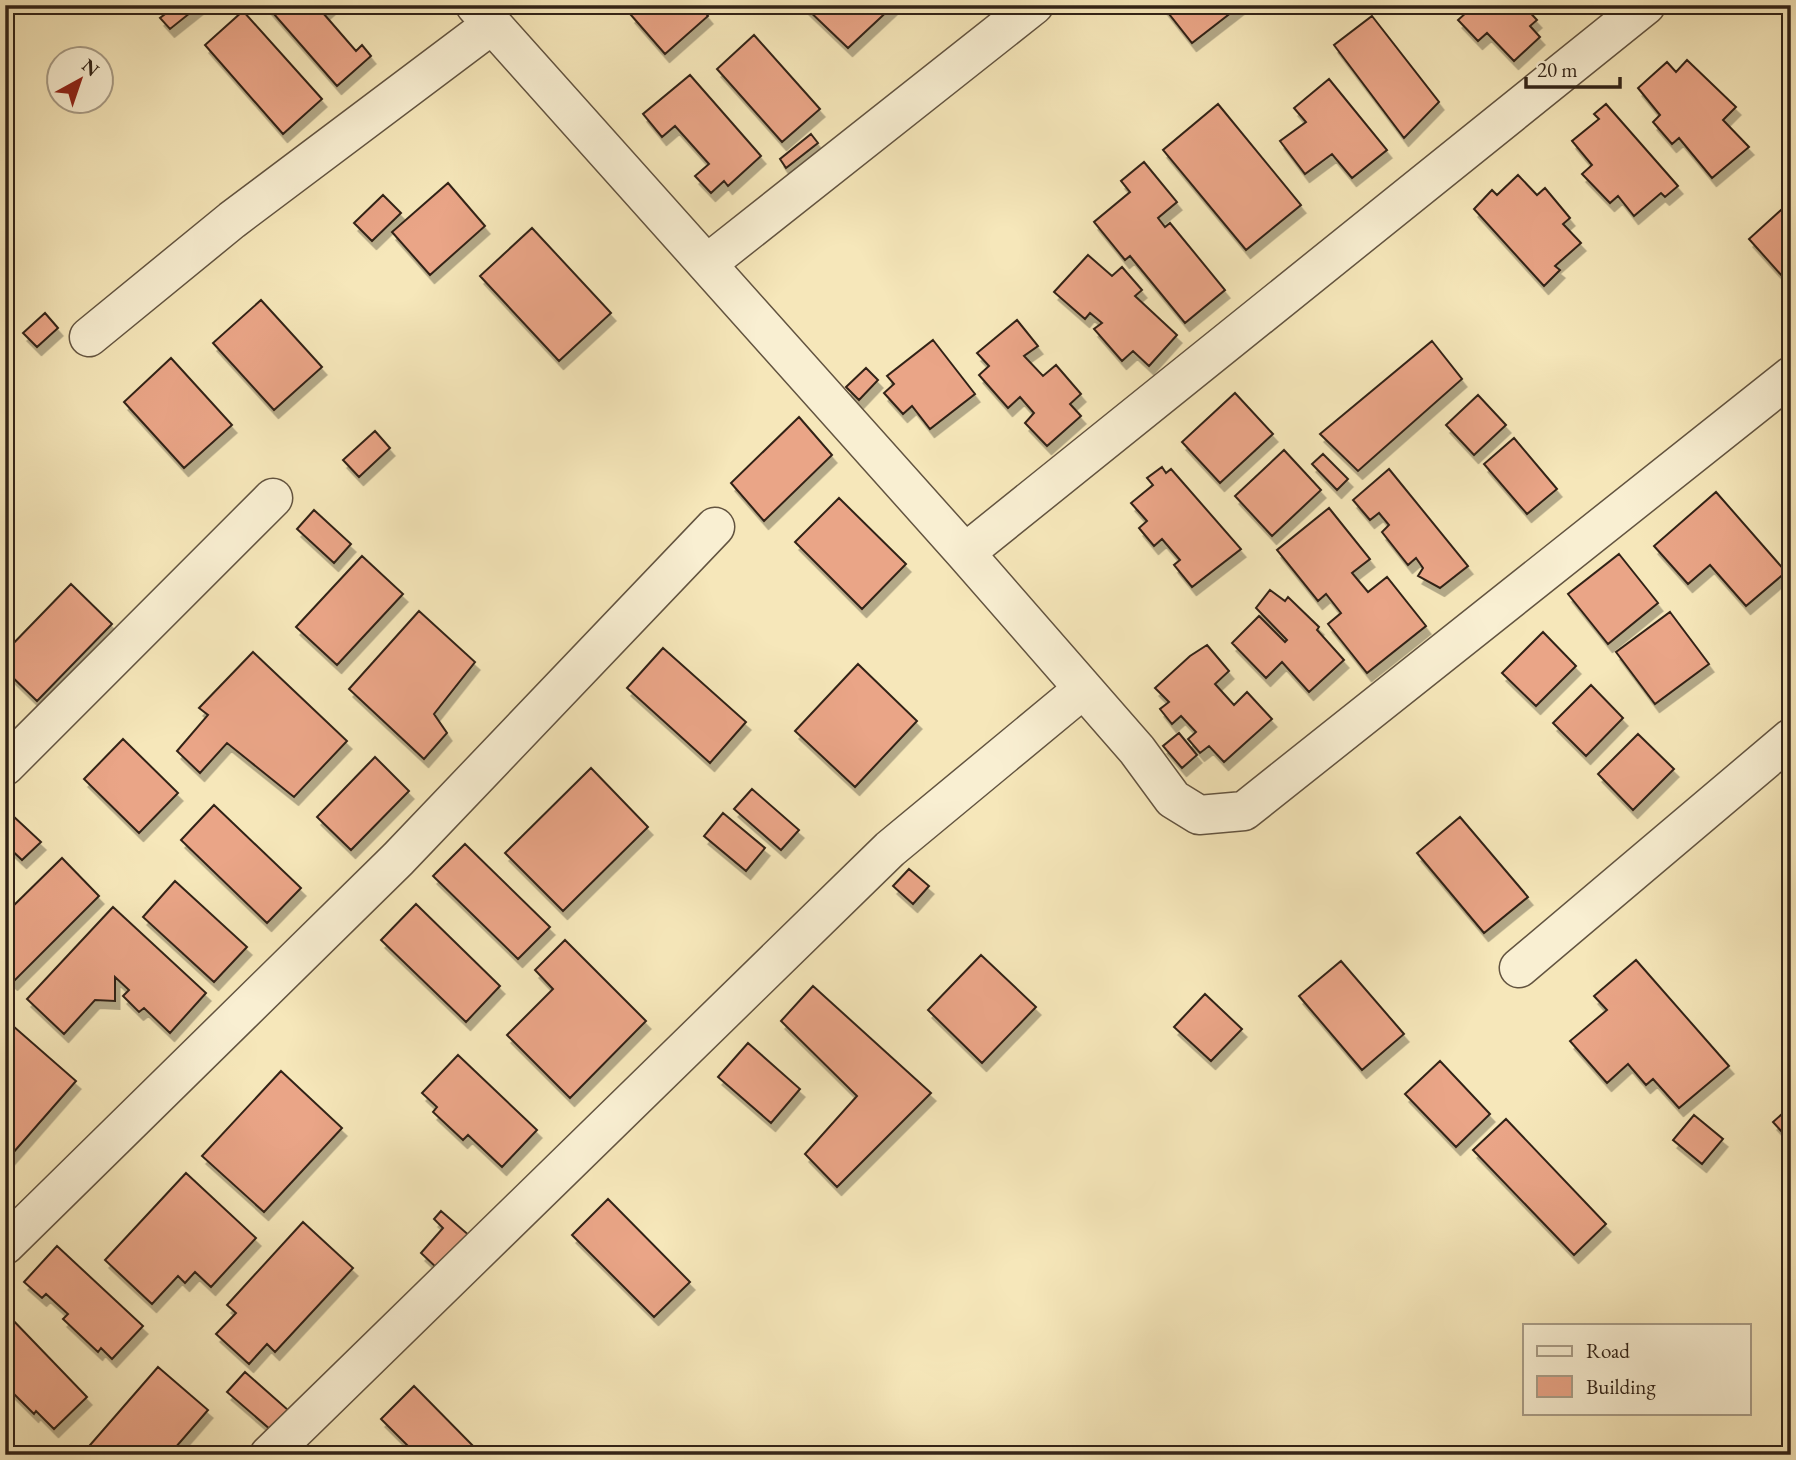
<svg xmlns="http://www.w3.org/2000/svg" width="1796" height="1460" viewBox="0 0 1796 1460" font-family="'EB Garamond',serif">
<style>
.building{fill:#eaa587;stroke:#322317;stroke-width:2;filter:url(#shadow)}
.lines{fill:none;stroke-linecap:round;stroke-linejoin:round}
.minor-casing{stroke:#635440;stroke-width:41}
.minor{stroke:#f9efd2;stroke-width:38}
</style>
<defs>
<filter id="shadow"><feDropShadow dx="4.5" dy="8" stdDeviation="0" flood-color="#0004"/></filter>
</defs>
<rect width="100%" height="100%" fill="#f6e7ba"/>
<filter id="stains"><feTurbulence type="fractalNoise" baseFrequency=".00286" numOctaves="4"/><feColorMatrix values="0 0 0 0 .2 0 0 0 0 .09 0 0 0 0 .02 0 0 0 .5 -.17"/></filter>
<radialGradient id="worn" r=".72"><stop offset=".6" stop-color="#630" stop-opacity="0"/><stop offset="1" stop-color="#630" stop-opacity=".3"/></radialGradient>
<path class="building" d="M164,5H200L170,29L160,18L169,11Z
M266,5H332L323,13L356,51L362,45L371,56L337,86Z
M642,5H699L708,16L665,54L631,15Z
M803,5H894L848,48Z
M1162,5H1241L1192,43Z
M1461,5H1511L1514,9L1523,5L1537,20L1530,26L1540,37L1514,61L1487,33L1478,41L1458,20L1467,12Z
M243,11L322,99L283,134L205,45Z
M1372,16L1439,102L1404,138L1334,45Z
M754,35L820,109L782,142L717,69Z
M1687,60L1736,107L1723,120L1749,147L1712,178L1679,138L1672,144L1653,122L1660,115L1638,88L1667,62L1676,72Z
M690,75L761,156L728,186L724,181L711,193L695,176L709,164L675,126L662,137L643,114Z
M1329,79L1387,150L1352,178L1332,154L1305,174L1280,141L1306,122L1294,108Z
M1218,104L1301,205L1246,250L1163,150Z
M1606,104L1678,186L1665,197L1661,193L1634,216L1618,196L1610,203L1582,174L1592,165L1572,141L1599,119L1594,114Z
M811,134L818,143L786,168L780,159Z
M1144,162L1177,202L1158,218L1165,227L1170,223L1225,290L1185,323L1130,256L1125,260L1094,222L1130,192L1121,181Z
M1518,175L1537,195L1545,188L1570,218L1563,224L1581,243L1555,266L1560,270L1544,286L1474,209L1492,190L1497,195Z
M448,183L485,226L430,275L392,232Z
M383,195L401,213L372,241L354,223Z
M1791,201V286L1749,239Z
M532,228L611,313L559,361L480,276Z
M1088,255L1112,276L1122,267L1142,290L1135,296L1177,335L1149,366L1133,351L1122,361L1094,329L1102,323L1090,313L1085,319L1054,292Z
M261,300L322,367L274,410L213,343Z
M45,313L58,328L37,347L23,333Z
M1017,320L1038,346L1024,356L1043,376L1056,365L1081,394L1070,404L1081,416L1047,446L1025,423L1034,413L1020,397L1008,408L979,375L989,366L977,353Z
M933,340L975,394L930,429L912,406L903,414L884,393L894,384L887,376Z
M1432,341L1462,379L1358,471L1320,434Z
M171,358L232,425L184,468L124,402Z
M866,368L878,380L859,400L846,387Z
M1235,393L1273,434L1220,483L1182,442Z
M1478,395L1506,425L1474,455L1446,425Z
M799,417L832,455L764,521L731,483Z
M375,431L390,448L359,477L343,460Z
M1514,438L1557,489L1527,514L1484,464Z
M1284,450L1321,490L1272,536L1235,496Z
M1323,454L1348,479L1337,490L1312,464Z
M1162,467L1166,473L1171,469L1241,549L1192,587L1174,565L1180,560L1162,539L1154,546L1139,528L1147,521L1131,503L1153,485L1147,478Z
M1389,469L1468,566L1440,588L1418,576L1423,568L1416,558L1408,565L1382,532L1389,525L1379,513L1370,520L1353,500Z
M1716,492L1786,572L1746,606L1710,565L1688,584L1654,546Z
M839,498L906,564L862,609L795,542Z
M1329,508L1370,559L1352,573L1368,592L1387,577L1426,626L1367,673L1328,624L1341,613L1326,594L1318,601L1277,550Z
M314,510L351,544L334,563L297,529Z
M1619,554L1658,603L1608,644L1568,594Z
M362,556L403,594L337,665L296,627Z
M71,584L112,624L37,701L5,670V652Z
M1270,590L1285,601L1288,597L1319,627L1317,630L1344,660L1309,692L1282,662L1266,678L1232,643L1259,616L1285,642L1287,640L1256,608Z
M419,611L475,662L434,714L447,733L424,759L349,689Z
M1670,612L1709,664L1655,704L1616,652Z
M1543,632L1576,666L1536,706L1502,673Z
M1207,645L1229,671L1215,684L1234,705L1247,692L1272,719L1224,762L1209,746L1200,753L1188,739L1196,732L1181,716L1172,724L1160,709L1169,702L1155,688L1190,656Z
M663,648L746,722L710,763L627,688Z
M253,652L347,741L294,797L227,743L200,773L177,751L208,715L199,708Z
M858,664L917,721L855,787L795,731Z
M1591,685L1623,718L1586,756L1553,723Z
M1179,733L1197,755L1182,768L1163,746Z
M1638,734L1674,769L1633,810L1598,774Z
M123,739L178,793L139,833L84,779Z
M375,757L409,791L351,850L317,817Z
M591,768L648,827L563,911L505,853Z
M752,789L799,830L781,850L734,809Z
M214,805L301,888L267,923L181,840Z
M723,813L765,848L746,871L704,836Z
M12,815L41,842L22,860L5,844V822Z
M1460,817L1528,897L1484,933L1417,853Z
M465,844L550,927L518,959L433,876Z
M62,858L99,896L13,982L5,975V914Z
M909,869L929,886L913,904L893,886Z
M175,881L247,947L214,982L143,917Z
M416,904L500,986L466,1022L381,940Z
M113,907L206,993L170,1033L144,1008L139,1012L123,996L129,990L115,977V1001L95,1000L64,1034L27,999Z
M565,940L646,1021L570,1098L507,1035L553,989L535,970Z
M981,955L1036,1007L982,1063L928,1010Z
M1636,960L1729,1066L1679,1108L1653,1079L1646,1085L1628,1064L1607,1083L1570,1041L1607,1010L1594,996Z
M1341,961L1404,1034L1362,1070L1299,996Z
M813,986L931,1093L837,1187L805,1154L857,1096L781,1021Z
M1205,994L1242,1029L1211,1061L1174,1027Z
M5,1019L76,1081L5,1162Z
M748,1043L800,1089L771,1123L718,1077Z
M458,1055L537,1130L502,1167L468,1135L463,1140L433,1112L437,1107L422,1093Z
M1440,1061L1490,1114L1456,1147L1405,1094Z
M281,1071L342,1128L264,1212L202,1156Z
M1791,1106V1142L1773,1122Z
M1694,1115L1723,1139L1702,1164L1673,1140Z
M1506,1119L1606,1224L1574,1255L1473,1150Z
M186,1173L256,1238L211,1287L195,1272L185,1283L178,1276L152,1304L105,1260Z
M608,1199L690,1282L654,1317L572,1235Z
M441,1211L471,1237L440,1271L421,1253L443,1228L434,1219Z
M303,1222L353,1268L275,1352L267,1344L249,1364L216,1334L236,1313L227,1305Z
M57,1246L143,1326L112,1359L101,1348L98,1352L63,1319L68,1314L46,1294L42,1298L24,1282Z
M7,1314L87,1397L54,1429L36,1411L34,1414L5,1385Z
M158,1367L208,1410L169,1455H87L84,1452Z
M245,1372L288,1410L271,1430L227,1392Z
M414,1386L482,1455H417L381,1419Z"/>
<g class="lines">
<g class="minor-casing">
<path id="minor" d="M475,5L965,553L1137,750L1173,799L1199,815L1244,811L1791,376
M708,263L1034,5
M89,337L232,220L490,26
M965,553L1646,5
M5,766L273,498
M1519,968L1791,738
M5,1245L398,859L715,527
M269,1455L890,849L1082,690"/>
</g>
<use href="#minor" class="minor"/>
</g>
<rect width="1796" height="1460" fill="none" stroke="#f6e7ba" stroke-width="28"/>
<rect x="7" y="7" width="1782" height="1446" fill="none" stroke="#322317" stroke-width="3.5"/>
<rect x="14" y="14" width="1768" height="1432" fill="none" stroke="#322317" stroke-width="2"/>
<rect x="1523" y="1324" width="228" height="91" fill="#f9efd2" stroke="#a99d87" stroke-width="2"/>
<rect x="1537" y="1346" width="35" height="10" fill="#f9efd2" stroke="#a99d87" stroke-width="2"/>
<text x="1586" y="1358" font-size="21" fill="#322317">Road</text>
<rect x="1537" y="1376" width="35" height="21" fill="#eaa587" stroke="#a99d87" stroke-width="2"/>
<text x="1586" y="1394" font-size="21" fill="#322317">Building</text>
<g transform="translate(80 80) rotate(40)"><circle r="33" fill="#f9efd2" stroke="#a99d87" stroke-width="2"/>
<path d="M0-5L12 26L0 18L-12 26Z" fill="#8f2418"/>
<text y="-10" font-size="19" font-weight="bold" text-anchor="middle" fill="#322317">N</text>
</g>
<path d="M1526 77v10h94v-10" fill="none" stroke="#322317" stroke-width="3.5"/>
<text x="1537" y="77" font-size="21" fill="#322317" stroke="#f9efd2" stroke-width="5" paint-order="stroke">20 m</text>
<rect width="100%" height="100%" filter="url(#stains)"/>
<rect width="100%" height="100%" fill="url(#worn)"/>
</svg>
